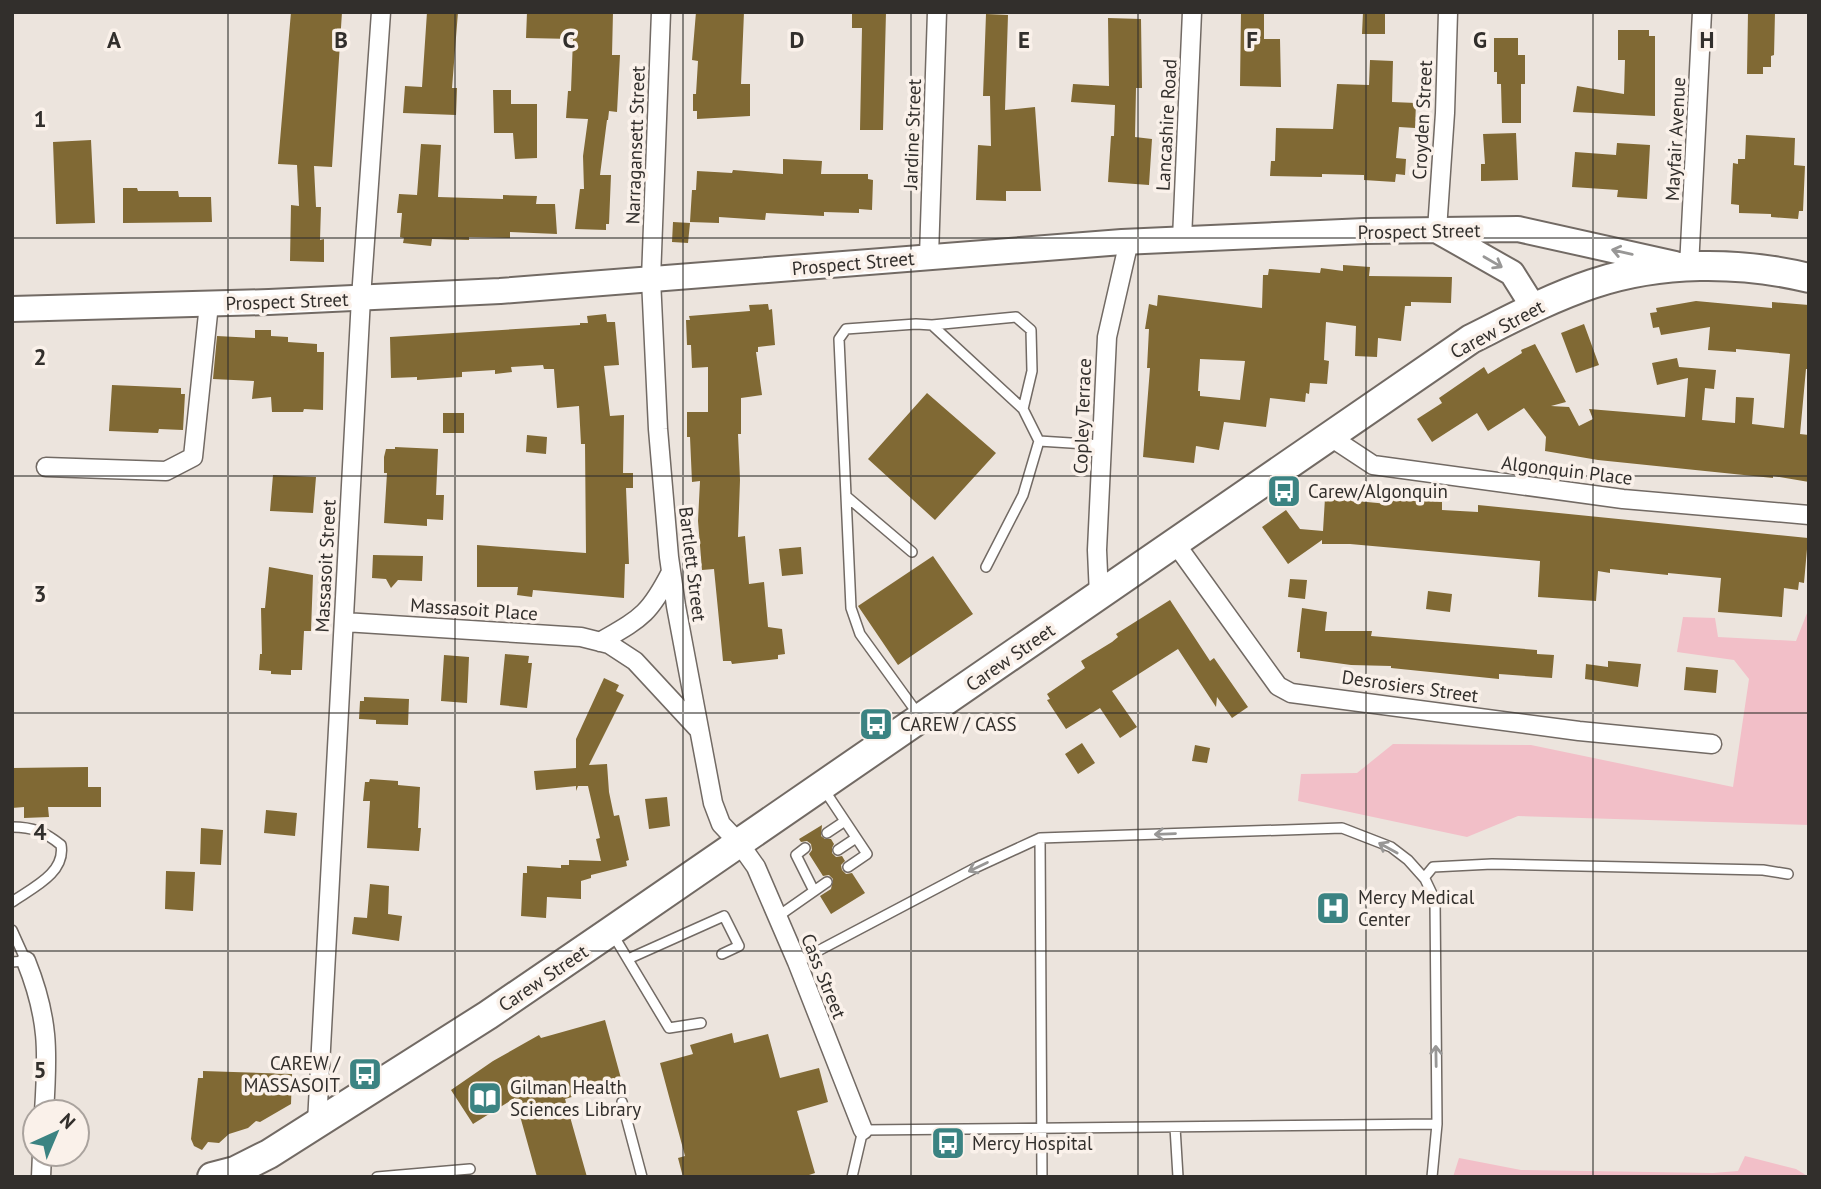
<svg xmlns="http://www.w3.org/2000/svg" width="1821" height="1189" viewBox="0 0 1821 1189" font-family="'PT Sans',sans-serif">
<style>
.green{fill:#f2bfc8}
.building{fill:#806934;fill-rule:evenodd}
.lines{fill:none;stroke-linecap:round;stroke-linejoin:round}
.lane-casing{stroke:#726a64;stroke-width:12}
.street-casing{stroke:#726a64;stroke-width:21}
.secondary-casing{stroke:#726a64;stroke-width:28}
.primary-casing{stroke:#726a64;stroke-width:32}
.lane{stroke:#fff;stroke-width:9}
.street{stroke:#fff;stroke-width:18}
.secondary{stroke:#fff;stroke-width:24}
.primary{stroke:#fff;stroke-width:28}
.oneway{stroke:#989796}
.grid{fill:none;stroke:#322f2c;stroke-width:2;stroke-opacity:0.55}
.labels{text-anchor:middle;stroke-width:7;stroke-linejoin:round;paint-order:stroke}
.street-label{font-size:19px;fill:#322f2c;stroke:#faf1ea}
.poi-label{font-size:19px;fill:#322f2c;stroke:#faf1ea;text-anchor:start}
.grid-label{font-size:23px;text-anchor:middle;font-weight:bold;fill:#322f2c;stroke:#faf1ea;stroke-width:7;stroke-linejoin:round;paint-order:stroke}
</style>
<rect width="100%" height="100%" fill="#ece4dd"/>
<path class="green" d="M1809,608V825L1518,816L1467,837L1298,801L1301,774L1357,773L1393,744L1531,745L1733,787L1749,679L1734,660L1677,652L1683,617L1715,618L1718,637L1796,641Z
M1745,1156L1796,1169L1809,1177H1453L1459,1158L1521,1170L1713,1173L1738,1171Z"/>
<path class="building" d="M291,12H342L332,167L314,166L316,207H321L320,240L324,239V262L290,261L291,205L299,206L297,165L278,164Z
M427,12H458L452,88H457L456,115L403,113L405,86L422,87Z
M527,12H613L612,55H620L617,112L609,111L608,120H607L600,175H611L609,224H606V230L575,229L580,189H584L583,156L588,119L566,118L568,91H571L573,39L526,38Z
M696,12H744L741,84H750V116L697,119V111H693V94H696L698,61L692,60Z
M886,12L883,130H860L862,28H852V13Z
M1241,12H1264V39H1280L1281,87L1240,86Z
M1363,12H1385V34H1362Z
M1748,12H1775L1774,55L1771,56V67H1763V74H1747Z
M986,14L1008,15L1005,110L1035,107L1041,191H1006V201L976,200L978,145L991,146L990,96H983Z
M1108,18L1141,19L1142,88H1136L1135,137L1152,139L1149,185L1108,182L1111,136H1114L1115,105L1071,102L1073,84L1109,86Z
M1618,30H1649V36H1655V116L1573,112L1577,86L1624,94L1625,60H1618Z
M1494,38H1518V55H1525V84H1521V123H1502L1501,84H1497V72H1494Z
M1370,60L1393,61L1392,102L1416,103L1415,128L1399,127L1396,158L1406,159L1405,175L1396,174L1395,182L1364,180V175L1322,174V177L1270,176L1271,161H1275L1276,128L1333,129L1337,84L1369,85Z
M493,90H511V104H537V158L515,159L513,133H494Z
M1516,133L1518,180L1481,181V164H1485L1483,134Z
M1746,135L1795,138L1794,165L1805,166L1803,211H1799L1798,219L1771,217V214L1739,213V205L1731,204L1733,163L1738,164V159H1745Z
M91,140L95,223L56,224L53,142Z
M1617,143L1650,145L1647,199L1617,197L1618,190L1572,187L1575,152L1616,155Z
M421,144L441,145L438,197L503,199V195L537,196L536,204H555L557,234L510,232V238L469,237V240L432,239L431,246L403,243L404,238L400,237L402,213H397L399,194L417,195Z
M783,159L822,161L821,174H868V179L873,180L872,210L859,209V213L824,212V216L766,213L765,220L719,217V223L690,222L692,190H696L697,171L732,173L733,170L783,174Z
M123,188H137L138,191H178L179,197H211L212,222L123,223Z
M673,222L690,223L688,243L672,242Z
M1343,265L1370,267L1369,276L1452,277L1451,303L1411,302V306H1405L1401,341L1378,338L1377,357L1355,356L1356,326L1326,322L1324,360L1329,361L1327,384L1310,383L1309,394L1306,393L1305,402L1270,398L1266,427L1224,422L1219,450L1196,446L1194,463L1143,457L1150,368H1147L1149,329H1145L1149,304L1157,306L1158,295L1262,308L1263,275H1268L1269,269L1320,273L1321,268L1343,271ZM1200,359L1245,361L1240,400L1200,396V391H1198Z
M1696,301L1772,308V302L1809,305V369H1806L1800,434L1809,435V482L1773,476V478L1598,460L1545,451L1546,437L1524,408L1488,431L1477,413L1432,442L1417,419L1442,403L1439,398L1484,367L1488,374L1522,353L1521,350L1535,344L1566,402L1551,406L1569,407L1579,426L1593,419L1589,409L1685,417L1688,378L1657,385L1652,363L1677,358L1679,367L1716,370L1714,389L1705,388L1702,420L1735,423L1736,397L1754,398L1752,424L1784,428L1790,354L1736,349V352L1708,350L1710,327L1661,335L1659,327L1653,328L1650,313L1657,312L1656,308Z
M768,304L769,310L772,309L775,345L758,347V352H756L762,395L741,398V434H738L740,480L738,537L745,536L749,584L764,582L768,627L782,629L785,654L778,655V659L732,664L731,661H723L714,569L702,570L698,521L700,481L692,482L690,437H687V412H708V367L692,368L691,345H687L686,320H690L689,316L750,311L749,305Z
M606,314L607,322H615L619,365L604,366L610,416L624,415L623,473H633V488H626L629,564H625L624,598L533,590L532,597L517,595L518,587H477V545L586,553L585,444H581L579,406L557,408L554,369H544L543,365L511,367L512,372L495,374V370L462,372V377L417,380V377L391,378L390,337L580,325V323H588L587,316Z
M1584,324L1599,365L1576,373L1561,333Z
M255,330H271V336L288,337V342L317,344V352H324L323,410L304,409L303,412H272L271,397L252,399L254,381L213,379L217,336L255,338Z
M112,385L181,388V394H185L183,430L159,429L158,433L109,431Z
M927,393L996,453L935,520L868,459Z
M443,413H464V433H443Z
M527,435L547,437L546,454L526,452Z
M395,447L438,449L436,495H444L443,520L427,519V526L384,523L387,473H384V457L386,449H395Z
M273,475L316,477L313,513L270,511Z
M1325,498L1388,504V499L1442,502V510L1478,512V505L1808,538L1804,583L1799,582L1798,590L1784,588L1782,617L1718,612L1721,578L1668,573V575L1610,569V573L1598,571L1596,601L1538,597L1540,561L1350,544H1322V540L1288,564L1262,527L1286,510L1300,529L1323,531Z
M801,547L803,574L782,576L779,549Z
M373,555L423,556L422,581L398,580L391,588L386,579L372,578Z
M933,556L973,614L898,665L858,606Z
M269,567L313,575L311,631H304L302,670H291V675L271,674V671L259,670L260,654H262L261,608H265Z
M1290,579L1307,580L1305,599L1288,597Z
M1428,591L1452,594L1450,612L1426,609Z
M1170,600L1210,661L1214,658L1248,707L1232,718L1217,697L1216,707L1178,649L1112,691L1137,727L1120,738L1100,708L1066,729L1047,700L1050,699L1047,694L1085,668L1081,661L1112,642L1118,637L1116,634Z
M1302,608L1327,612L1325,631H1372L1371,636L1537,650V654L1554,655L1552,678L1499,674V679L1391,668V666L1351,665L1300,658V652H1297Z
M505,654L529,656L528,663H532L527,708L500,705Z
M444,655L469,657L467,703L441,701Z
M1608,661L1641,664L1638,687L1585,679L1586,664L1608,667Z
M1686,667L1718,670L1716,693L1684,690Z
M604,678L619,685L616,691L624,695L589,765L607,764L609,792L614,816L619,815L629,860L626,861L627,866L591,875V878L581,881V899L547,897L546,918L521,916L523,873H527V866L561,868V865H569V860L601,861L596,839L600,838L588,786H578L576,791V786L536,790L534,771L576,768V739Z
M364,697L409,699L408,725L376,724V720L359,719L360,701H364Z
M1082,743L1095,763L1078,774L1065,754Z
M1195,745L1210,748L1207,763L1192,761Z
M88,767V787H101V807H48L49,817L24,818V807L12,808V768Z
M370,779L398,781V785L420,787L418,828H421L419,851L367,848L370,801H363L365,782H369Z
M667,797L670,826L649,829L645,799Z
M266,810L297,813L295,836L264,833Z
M822,825L821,836L825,839H831L834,844L832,848V853L836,857L842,856L845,861L841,865L842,870L846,874L852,873L865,893L831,914L820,896L831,889L833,879L829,875L823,876L809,854L812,850L811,844L807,841L801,842L799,839Z
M201,828L223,830L221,865L200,864Z
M166,871L195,872L193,911L165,909Z
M370,884L389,886L388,914L402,916L399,941L352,934L354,917L367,918Z
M605,1020L622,1082L565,1099L587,1177H537L515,1098L473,1124L451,1090L493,1061L539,1035L541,1038Z
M732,1033L734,1043L768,1034L780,1078L819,1068L828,1102L797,1111L815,1173L803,1177H683L678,1158L685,1156L660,1063L693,1054L690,1045Z
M203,1071L292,1074L291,1104L260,1122L256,1121L248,1128L229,1134L219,1143L208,1142L202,1150L194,1146L191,1139L198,1078H203Z"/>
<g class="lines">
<g class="lane-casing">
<path id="lane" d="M932,325L1016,317L1031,330L1032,371L1023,409
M846,496L912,552
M986,567L1023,495L1039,441L1102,445
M918,714L860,634L851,608L839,339L846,329L916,324L932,325L1023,409L1039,441
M823,788L867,854L848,867
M12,827C33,827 45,832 61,845C66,873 32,888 12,902
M827,833L845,821
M1040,838L1042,1177
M805,848L796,855L814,891
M838,850L856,838
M1424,878L1433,867L1492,864L1763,870L1788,874
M777,917L827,882
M12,930L26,961L12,962
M612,933L669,1028L701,1023
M628,959L724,916L739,946L722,954
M797,962L977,867L1040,838L1342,828L1391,847L1408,860L1425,879L1435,900L1437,1124L1432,1177
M622,1102L642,1177
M1175,1127L1178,1177
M377,1177L470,1169
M852,1177L863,1130L1437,1124"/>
</g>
<g class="street-casing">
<path id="street" d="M661,12L651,279L658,429L669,557L676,606L713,803L721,824L739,843L756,867L797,962L863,1130
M1437,230L1445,113L1448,12
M1182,239L1192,12
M929,256L937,12
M1689,267L1702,12
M1329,436L1373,465L1623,499L1809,515
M46,467L166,471L193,457L209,304
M1175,543L1278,686L1291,693L1579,731L1712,744
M1099,596L1097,550L1107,337L1129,241
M344,622L581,637L609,644L635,661L699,730
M600,642C641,618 649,615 671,572
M26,961C49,1018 48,1052 44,1112
M317,1123L361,298L381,12
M41,1177L42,1154"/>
</g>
<g class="secondary-casing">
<path id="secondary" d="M1438,231L1512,273L1534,308
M12,309L269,302L500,291L1122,242L1365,231L1518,229L1675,264"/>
</g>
<g class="primary-casing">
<path id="primary" d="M212,1177L235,1171L269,1154L488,1015L611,931L1471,339C1511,319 1550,298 1592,284C1660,261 1739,261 1809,278"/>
</g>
<use href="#lane" class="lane"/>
<use href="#street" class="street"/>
<use href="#secondary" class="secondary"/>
<use href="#primary" class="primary"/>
</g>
<defs><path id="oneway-shaft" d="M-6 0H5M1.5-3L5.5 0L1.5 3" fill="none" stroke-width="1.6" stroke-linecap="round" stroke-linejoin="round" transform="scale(1.75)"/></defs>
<g class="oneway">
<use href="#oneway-shaft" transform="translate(1622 252) rotate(-167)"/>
<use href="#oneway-shaft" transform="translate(1493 262) rotate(30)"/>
<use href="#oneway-shaft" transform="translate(1165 834) rotate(178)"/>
<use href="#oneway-shaft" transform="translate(1388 848) rotate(-151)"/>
<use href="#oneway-shaft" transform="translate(978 867) rotate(154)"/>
<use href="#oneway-shaft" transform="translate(1436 1056) rotate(-91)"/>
</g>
<path class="grid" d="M228,12V1177M455,12V1177M683,12V1177M911,12V1177M1138,12V1177M1366,12V1177M1593,12V1177M12,238H1809M12,476H1809M12,713H1809M12,951H1809"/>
<defs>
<g id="bus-square" transform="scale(1.75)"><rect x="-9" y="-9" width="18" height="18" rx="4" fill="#3b8382" stroke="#faf1ea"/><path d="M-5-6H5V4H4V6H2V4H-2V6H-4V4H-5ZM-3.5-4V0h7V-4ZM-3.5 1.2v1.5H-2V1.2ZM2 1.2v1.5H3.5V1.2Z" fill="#fff"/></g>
<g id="hospital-square" transform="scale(1.75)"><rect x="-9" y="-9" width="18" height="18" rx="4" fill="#3b8382" stroke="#faf1ea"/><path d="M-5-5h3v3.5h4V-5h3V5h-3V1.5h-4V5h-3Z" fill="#fff"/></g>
<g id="library-square" transform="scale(1.75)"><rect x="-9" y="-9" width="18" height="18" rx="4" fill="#3b8382" stroke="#faf1ea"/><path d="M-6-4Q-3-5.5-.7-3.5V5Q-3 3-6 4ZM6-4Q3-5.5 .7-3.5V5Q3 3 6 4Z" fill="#fff"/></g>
</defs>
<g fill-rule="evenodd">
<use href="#bus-square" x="1284" y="491"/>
<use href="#bus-square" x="876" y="724"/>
<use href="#hospital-square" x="1333" y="908"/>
<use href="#bus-square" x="365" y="1074"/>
<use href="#library-square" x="485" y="1098"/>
<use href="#bus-square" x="948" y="1143"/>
</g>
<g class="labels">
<g class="street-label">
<text transform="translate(1422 120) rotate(-87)" y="7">Croyden Street</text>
<text transform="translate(1166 125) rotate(-87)" y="7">Lancashire Road</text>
<text transform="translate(912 134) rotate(-88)" y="7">Jardine Street</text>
<text transform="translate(1675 139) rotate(-87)" y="7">Mayfair Avenue</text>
<text transform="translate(635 145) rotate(-88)" y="7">Narragansett Street</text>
<text transform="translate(1419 231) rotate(-1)" y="7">Prospect Street</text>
<text transform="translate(853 263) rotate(-5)" y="7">Prospect Street</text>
<text transform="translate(287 301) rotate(-2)" y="7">Prospect Street</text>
<text transform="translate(1497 329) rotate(-28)" y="7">Carew Street</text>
<text transform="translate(1082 416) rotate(-88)" y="7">Copley Terrace</text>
<text transform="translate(1567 470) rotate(7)" y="7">Algonquin Place</text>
<text transform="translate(693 564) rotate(83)" y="7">Bartlett Street</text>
<text transform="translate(325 566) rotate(-87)" y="7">Massasoit Street</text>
<text transform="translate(474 609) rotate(4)" y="7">Massasoit Place</text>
<text transform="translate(1010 657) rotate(-35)" y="7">Carew Street</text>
<text transform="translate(1410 686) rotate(8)" y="7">Desrosiers Street</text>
<text transform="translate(824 976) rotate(68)" y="7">Cass Street</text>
<text transform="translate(543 978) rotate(-34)" y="7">Carew Street</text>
</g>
<g class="poi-label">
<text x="1308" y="498">Carew/Algonquin</text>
<text x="900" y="731">CAREW / CASS</text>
<text x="1358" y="904">Mercy Medical<tspan x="1358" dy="22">Center</tspan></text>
<text x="340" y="1070" text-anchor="end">CAREW /<tspan x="340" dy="22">MASSASOIT</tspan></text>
<text x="510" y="1094">Gilman Health<tspan x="510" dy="22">Sciences Library</tspan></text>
<text x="972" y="1150">Mercy Hospital</text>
</g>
</g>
<g class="grid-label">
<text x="114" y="48">A</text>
<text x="341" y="48">B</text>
<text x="569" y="48">C</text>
<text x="797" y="48">D</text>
<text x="1024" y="48">E</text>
<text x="1252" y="48">F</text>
<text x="1480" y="48">G</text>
<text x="1707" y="48">H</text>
<text x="40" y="127">1</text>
<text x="40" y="365">2</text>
<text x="40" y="602">3</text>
<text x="40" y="840">4</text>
<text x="40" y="1078">5</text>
</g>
<rect width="1821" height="1189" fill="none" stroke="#322f2c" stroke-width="28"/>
<g transform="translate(56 1133) rotate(44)"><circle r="33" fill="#faf1ea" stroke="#aaa39e" stroke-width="2"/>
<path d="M0-5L12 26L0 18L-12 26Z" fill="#3b8382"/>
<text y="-10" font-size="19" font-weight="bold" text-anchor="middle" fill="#322f2c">N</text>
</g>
</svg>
